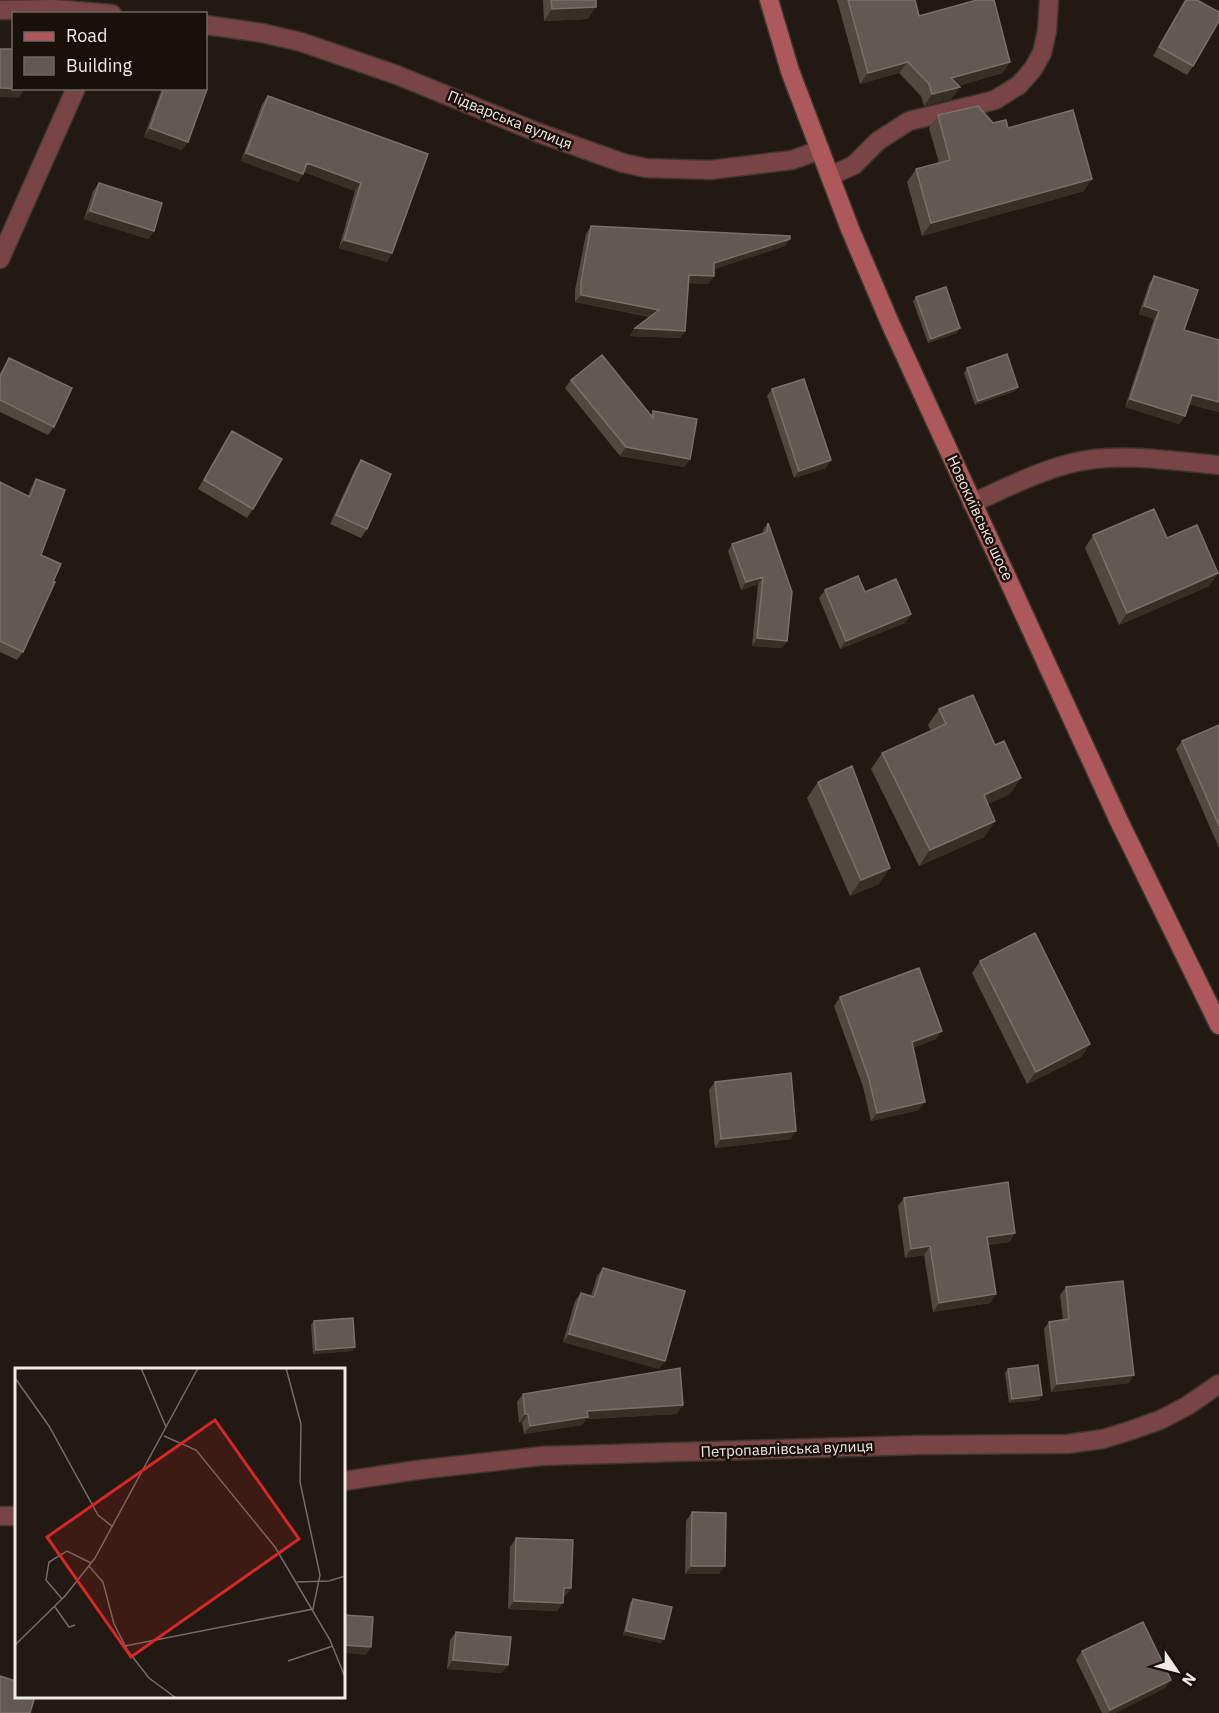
<svg xmlns="http://www.w3.org/2000/svg" width="1219" height="1713" viewBox="0 0 1219 1713" font-family="'IBM Plex Sans',sans-serif">
<style>
.lines{fill:none;stroke-linecap:round;stroke-linejoin:round}
.lane-casing{stroke:#3f362f;stroke-width:21}
.street-casing{stroke:#3f362f;stroke-width:21}
.secondary-casing{stroke:#3f362f;stroke-width:21}
.lane{stroke:#784445;stroke-width:18}
.street{stroke:#784445;stroke-width:18}
.secondary{stroke:#ad595c;stroke-width:18}
.wall{fill:#524840}
.shaded-wall{fill:#382e26}
.building{fill:#635952;stroke:#797069;stroke-width:1.5}
.labels{text-anchor:middle;stroke-width:5;stroke-linejoin:round;paint-order:stroke}
.street-label{font-size:15px;fill:#f0e9e4;stroke:#19100a}
.inset-road{fill:none;stroke:#746c66;stroke-width:1.5}
.view{fill:#d62828;fill-opacity:0.15;stroke:#d62828;stroke-width:3}
.inset-edge{fill:none;stroke:#f0e9e4;stroke-width:3}
</style>
<rect width="100%" height="100%" fill="#221912"/>
<g class="lines">
<g class="lane-casing">
<path id="lane" d="M830,176L854,165L878,141L909,121L995,100L1019,85L1033,69L1042,53L1047,31L1049,0"/>
</g>
<g class="street-casing">
<path id="street" d="M0,10L53,9L112,14
M206,25L262,33L301,42L397,75L539,133L623,163L646,168L710,170L792,160L820,150
M0,259L76,88
M972,503C1011,486 1051,464 1094,459C1134,454 1179,462 1219,465
M344,1481L417,1470L542,1456L920,1445L1067,1444L1103,1439L1132,1430L1160,1420L1187,1406L1219,1384
M0,1516H16"/>
</g>
<g class="secondary-casing">
<path id="secondary" d="M769,0L790,71L850,229L890,323L1119,821L1219,1025"/>
</g>
<use href="#lane" class="lane"/>
<use href="#street" class="street"/>
<use href="#secondary" class="secondary"/>
</g>
<path class="wall" d="M543,0H596L588,19L544,21Z
M837,0H915L919,16L1010,62L1002,73L958,86L960,87L951,99L924,106L921,96L899,73L860,84Z
M1185,0H1197L1193,66L1187,75L1153,56Z
M162,88H205L182,150L144,137Z
M268,96L428,154L392,253L387,262L339,248L355,191L304,172L298,182L241,161L262,104Z
M938,115L993,123L1008,128L1084,191L922,236L907,182L916,169L939,163L929,128Z
M99,183L154,231L148,239L84,219L93,191Z
M591,226L790,239L785,246L714,269V276L708,284L689,283L685,331L680,338L630,336L635,328L650,317L575,302V290L586,234Z
M1154,276L1184,330L1219,340V412L1189,404L1185,416L1179,424L1125,407L1154,319L1139,314L1149,284Z
M916,297L957,333L928,343L913,301Z
M9,358L54,427L48,435L0,412V373Z
M967,368L1018,387L1015,391L975,405L964,373Z
M571,380L651,415L653,411L690,459L684,467L620,456L565,388Z
M772,389L826,468L794,478L767,396Z
M232,431L253,509L247,518L198,489L226,439Z
M361,460L367,529L361,538L330,524L355,469Z
M36,479L41,555L23,652L17,660L0,652V482L28,496L31,488Z
M768,523L787,641L782,648L752,646L758,584L741,590L728,551L732,544L763,533V530Z
M1093,535L1167,538L1218,573L1209,586L1119,625L1085,548Z
M825,590L865,592L911,614L905,623L840,649L819,598Z
M939,709L995,745L1021,778L1010,794L988,804L995,821L984,837L919,866L871,769L882,753L931,731L928,725Z
M1219,725V848L1176,749L1182,741Z
M818,782L879,884L850,896L807,798Z
M980,961L1090,1044L1081,1057L1027,1084L972,973Z
M840,997L936,1039L913,1048L919,1110L871,1121L863,1087L834,1006Z
M715,1082L791,1139L715,1148L709,1090Z
M904,1198L1015,1233L1009,1242L988,1245L996,1294L990,1303L933,1312L924,1255L905,1258L898,1206Z
M603,1268L659,1369L563,1342L575,1301L581,1293L591,1296L597,1276Z
M1066,1287L1129,1383L1051,1392L1044,1329L1049,1322L1063,1320L1060,1295Z
M314,1321L355,1347L352,1351L313,1354L311,1325Z
M1008,1369L1042,1395L1039,1400L1009,1403L1005,1373Z
M523,1394L677,1414L586,1419L582,1425L524,1434L522,1423H519L517,1402Z
M692,1512L719,1574H685L686,1521Z
M516,1538L571,1588L565,1596H564L563,1603L557,1611L508,1609L510,1547Z
M633,1599L661,1643L623,1635L630,1603Z
M456,1632L502,1673L447,1669L450,1640Z
M1082,1651L1165,1688L1115,1713H1102L1076,1660Z"/>
<path class="shaded-wall" d="M596,7L588,19L544,21L552,9Z
M908,62L899,73L860,84L868,73Z
M1010,62L1002,73L943,90L951,78Z
M960,87L951,99L924,106L932,94Z
M0,88L25,89L19,98L0,97Z
M150,128L188,142L182,150L144,137Z
M246,153L303,174L298,182L241,161Z
M307,163L361,183L355,191L302,171Z
M1092,179L1084,191L922,236L931,223Z
M90,211L154,231L148,239L84,219Z
M790,239L785,246L709,271L714,263Z
M344,240L392,253L387,262L339,248Z
M689,275L714,276L708,284L684,283Z
M581,295L659,310L653,317L575,302Z
M1144,306L1159,311L1154,319L1139,314Z
M635,328L685,331L680,338L630,336Z
M960,328L957,333L928,343L931,339Z
M1018,387L1015,391L975,405L978,401Z
M1192,395L1219,402V412L1186,403Z
M1130,399L1185,416L1179,424L1125,407Z
M626,447L690,459L684,467L620,456Z
M831,460L826,468L794,478L799,471Z
M1218,573L1209,586L1119,625L1127,613Z
M763,577L758,584L741,590L746,582Z
M911,614L905,623L840,649L846,641Z
M757,638L787,641L782,648L752,646Z
M1021,778L1010,794L973,811L984,795Z
M995,821L984,837L919,866L930,850Z
M890,868L879,884L850,896L861,880Z
M942,1031L936,1039L906,1051L912,1042Z
M1090,1044L1081,1057L1027,1084L1036,1072Z
M925,1102L919,1110L871,1121L877,1113Z
M796,1131L791,1139L715,1148L721,1139Z
M1015,1233L1009,1242L981,1246L987,1237Z
M930,1246L924,1255L905,1258L911,1249Z
M996,1294L990,1303L933,1312L939,1303Z
M569,1334L665,1361L659,1369L563,1342Z
M355,1347L352,1351L313,1354L316,1350Z
M1134,1375L1129,1383L1051,1392L1057,1384Z
M1042,1395L1039,1400L1009,1403L1012,1399Z
M683,1405L677,1414L586,1419L582,1425L524,1434L530,1426L587,1411Z
M525,1414H528L522,1423H519Z
M691,1566H725L719,1574H685Z
M564,1588H571L565,1596H558Z
M514,1601L563,1603L557,1611L508,1609Z
M626,1631L664,1639L661,1643L623,1635Z
M344,1645L371,1647L366,1655L344,1653Z
M453,1660L508,1665L502,1673L447,1669Z
M1171,1680L1165,1688L1115,1713H1108L1110,1710Z"/>
<path class="building" d="M551,0H596V7L552,9Z
M848,0H915L919,16L977,0H994L1010,62L951,78L960,87L932,94L929,84L908,62L868,73Z
M1186,0H1197L1219,12V21L1193,66L1159,47Z
M0,49H14V88H25V89L0,88Z
M164,88H205L207,89L188,142L150,128Z
M268,96L428,154L392,253L344,240L361,183L307,163L303,174L246,153Z
M978,106L993,123L1006,120L1008,128L1073,110L1092,179L931,223L916,169L950,160L938,115Z
M99,183L162,203L154,231L90,211Z
M591,226L790,236V239L714,263V276L689,275L685,331L635,328L659,310L581,295V282Z
M1154,276L1198,290L1184,330L1219,340V402L1192,395L1185,416L1130,399L1159,311L1144,306Z
M946,287L960,328L931,339L916,297Z
M1007,354L1018,387L978,401L967,368Z
M602,355L653,418V411L697,419L690,459L626,447L571,380Z
M9,358L72,388L54,427L0,400V377Z
M804,379L831,460L799,471L772,389Z
M232,431L282,459L253,509L204,480Z
M361,460L391,474L367,529L336,515Z
M36,479L65,490L41,555L61,564L53,582H55L23,652L0,641V482L30,497Z
M1154,509L1167,538L1197,525L1218,573L1127,613L1093,535Z
M768,523L792,592L787,641L757,638L763,577L746,582L732,544L767,532Z
M858,576L865,592L896,579L911,614L846,641L825,590Z
M973,695L995,745L1004,741L1021,778L984,795L995,821L930,850L882,753L946,724L939,709Z
M1219,725V826L1182,741Z
M852,766L890,868L861,880L818,782Z
M1035,933L1090,1044L1036,1072L980,961Z
M919,968L942,1031L912,1042L925,1102L877,1113L869,1079L840,997Z
M791,1073L796,1131L721,1139L715,1082Z
M1008,1182L1015,1233L987,1237L996,1294L939,1303L930,1246L911,1249L904,1198Z
M603,1268L685,1291L665,1361L569,1334L581,1293L594,1297Z
M1123,1281L1134,1375L1057,1384L1049,1322L1069,1319L1066,1287Z
M353,1318L355,1347L316,1350L314,1321Z
M1038,1365L1042,1395L1012,1399L1008,1369Z
M680,1368L683,1405L587,1411L588,1417L530,1426L528,1414H525L523,1394Z
M692,1512L726,1513L725,1566H691Z
M516,1538L573,1540L571,1588H564L563,1603L514,1601Z
M633,1599L672,1607L664,1639L626,1631Z
M344,1615L373,1617L371,1647L344,1645Z
M1143,1622L1171,1680L1110,1710L1082,1651Z
M456,1632L511,1637L508,1665L453,1660Z
M0,1676L16,1681V1696H35L30,1713H0Z"/>
<g class="labels">
<g class="street-label">
<text transform="translate(510 120) rotate(22)" y="5">Підварська вулиця</text>
<text transform="translate(980 518) rotate(65)" y="5">Новокиївське шосе</text>
<text transform="translate(787 1449) rotate(-2)" y="5">Петропавлівська вулиця</text>
</g>
</g>
<g transform="translate(15 1368)">
<rect width="330" height="330" fill="#221912"/>
<path class="inset-road" d="M126,0L151,59M0,10L34,58L83,147L98,159M149,68L181,82L260,179L315,272L330,309M74,198L88,214L99,256L113,283L134,310L161,330M282,214L314,213L330,208M47,231L31,212L34,194L52,183L76,195M40,239L54,259L60,257M0,277L50,228L80,190L183,0M110,278L298,241L305,207L285,114L286,56L271,0M273,293L318,278"/>
<path class="view" d="M200,52L284,171L116,289L32,169Z"/>
<rect width="330" height="330" class="inset-edge"/>
</g>
<rect x="12" y="12" width="195" height="78" fill="#19100a" stroke="#6f6761" stroke-width="1.5"/>
<rect x="24" y="32" width="30" height="9" fill="#ad595c" stroke="#6f6761" stroke-width="1.5"/>
<text x="66" y="42" font-size="18" fill="#f0e9e4">Road</text>
<rect x="24" y="57" width="30" height="18" fill="#635952" stroke="#6f6761" stroke-width="1.5"/>
<text x="66" y="72" font-size="18" fill="#f0e9e4">Building</text>
<g transform="translate(1177 1671) rotate(125)" stroke="#19100a" stroke-width="4.5" paint-order="stroke">
<path d="M0-4.5L10 22L0 15L-10 22Z" fill="#f0e9e4"/>
<text y="-9" font-size="16" font-weight="bold" text-anchor="middle" fill="#f0e9e4">N</text>
</g>
</svg>
